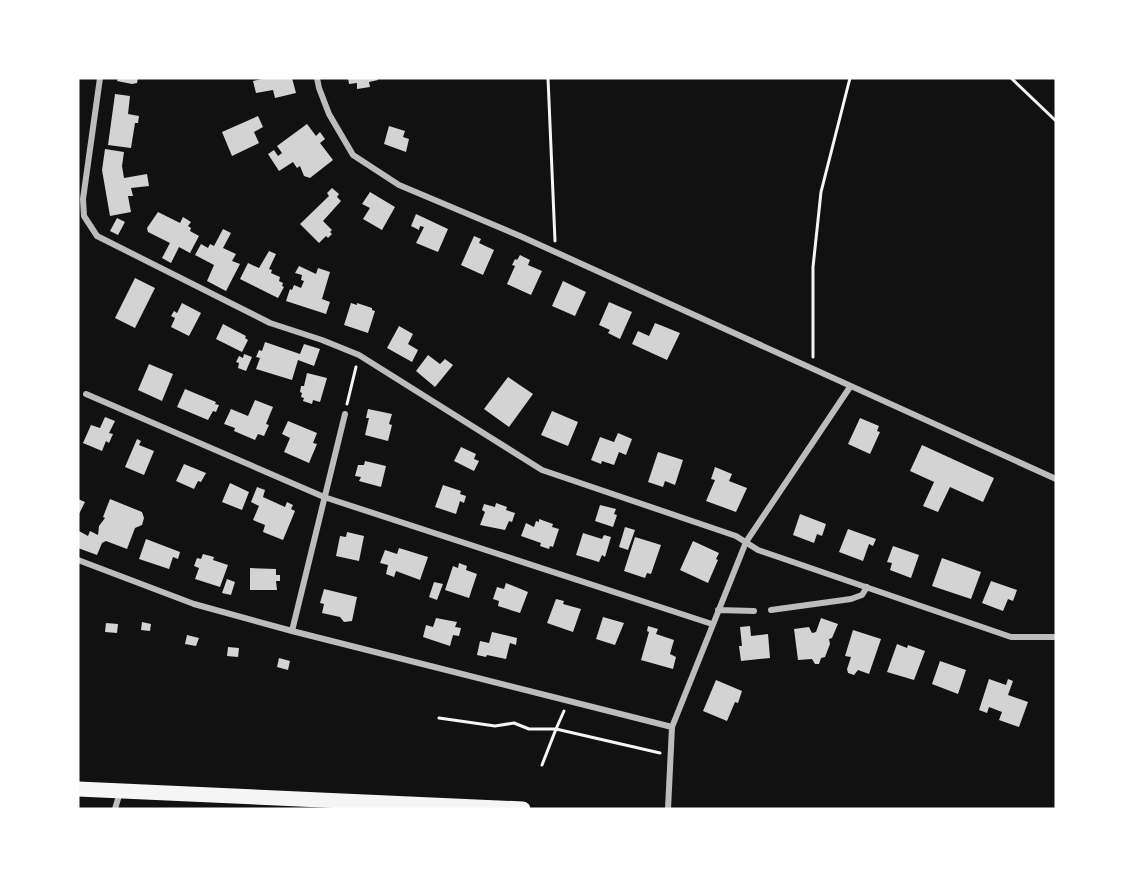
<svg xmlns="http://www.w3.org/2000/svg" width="1134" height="887" viewBox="0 0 1134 887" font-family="'Exo 2',sans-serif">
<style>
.building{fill:#d3d3d3}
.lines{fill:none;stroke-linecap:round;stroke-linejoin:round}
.path{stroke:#f5f5f5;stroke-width:3}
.minor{stroke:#bcbcbc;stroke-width:6}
.primary{stroke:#f5f5f5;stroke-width:15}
</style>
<rect width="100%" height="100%" fill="#111"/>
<path class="building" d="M118,78H138L137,83L132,84L117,81Z
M266,78H292L296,93L275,98L273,90L256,93L253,81Z
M348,78H377L378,80L369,82L370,87L357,89V83L349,84Z
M115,94L130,96L128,114L139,116L138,123H135L131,148L108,145Z
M258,116L263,127L254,132L259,143L232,156L222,132Z
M307,124L316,136L320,132L325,139L320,143L333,160L310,178L304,176L300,166L297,168L293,162L279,171L268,154L274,150L278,156L282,153L277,146Z
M389,126L405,131L403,137L409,139L406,152L384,144Z
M105,149L124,152L122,166L124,178L147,174L149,186L131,188L133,196H128L131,212L110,216L102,170Z
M332,188L339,194L337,197L341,201L323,221L332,230L330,232L332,234L328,238L326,236L319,243L300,224L329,196L327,193Z
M370,192L395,207L382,230L363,219L370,208L362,204Z
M158,212L180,223L183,217L191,222L188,226L191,228L190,231L199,236L190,253L179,247L171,263L162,258L170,243L148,232L147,228Z
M416,214L448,229L438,252L416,243L424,227L420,226L419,230L411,226Z
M117,218L125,222L118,235L110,231Z
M223,229L231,233L223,248L236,254L232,261L240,264L226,291L207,281L214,265L195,255L201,244L208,248L210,244L214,246Z
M474,236L481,239L479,243L494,250L483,275L461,265Z
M269,251L276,254L269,269L272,270L271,273L280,277L279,281L283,283L282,286L284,287L278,298L240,279L248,263L259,268Z
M520,255L530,260L528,265L542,271L531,295L507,284L515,266L512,265L515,259L517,260Z
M299,266L316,274L318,268L330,272L322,299L330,302L326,314L286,301L290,289L292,290L294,285L301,288L304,281L301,280L302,275L295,273Z
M135,278L155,288L135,328L115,318Z
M563,281L586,292L575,316L552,306Z
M609,302L632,312L620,339L608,333L610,330L599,325Z
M182,303L201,313L189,336L171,327L175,318L171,316L174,311L177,313Z
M351,303L357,305V303L372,308V310L375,311L368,333L344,325Z
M655,323L680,333L667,360L632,344L638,331L649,336Z
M223,324L246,336L245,338L248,340L242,352L216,339Z
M399,326L413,334L408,344L418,350L412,362L387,348Z
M265,342L300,354L304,344L320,349L314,366L298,360L292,380L256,369L260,358L256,357L259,350L262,351Z
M244,354L252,357L246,371L238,368L239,363L236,362L239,356L243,358Z
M428,355L440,364L445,359L453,365L435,387L416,371Z
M149,364L173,374L162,401L138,390Z
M307,373L327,378L320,402L313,400L312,404L303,401L304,398L301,397L302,393L300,392L301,386H304Z
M508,377L533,394L509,427L484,409Z
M185,389L216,402L215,404L219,405L216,412L213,411L208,420L177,407Z
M255,400L273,407L266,424L269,425L264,436L258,434L255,440L234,431L235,428L224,424L231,409L248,416Z
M368,409L392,414L389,424L392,425L388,441L365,435L369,418H366Z
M552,411L578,422L568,446L541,435Z
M105,417L115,421L109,433L113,434L109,443L106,441L102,451L83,443L91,425L100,428Z
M860,418L879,426L877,431L880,432L870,454L848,444Z
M288,421L317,433L313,443L317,444L309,463L284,452L290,438L282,434Z
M618,433L632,439L626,455L619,452L614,465L602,461L601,464L591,460L600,437L614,442Z
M137,439L141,441L139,445L154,451L144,475L125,467Z
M922,445L994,478L983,502L950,487L938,512L923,506L934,482L910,471Z
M461,447L476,454L474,459L479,461L474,471L454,461Z
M658,452L683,460L675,485L665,481L663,487L648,482Z
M365,461L386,466L381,487L359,481L361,477L355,476L358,465H364Z
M184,464L206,473L201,482L198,481L194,489L176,481Z
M715,467L732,474L729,481L747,488L736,512L706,501L715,480L711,479Z
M230,483L249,492L242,510L222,502Z
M443,485L461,491L460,494L466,496L464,503L460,501L456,514L435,507Z
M257,487L265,490L263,497L285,507L287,502L293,505L291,509L295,511L283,540L263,532L265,525L253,520L259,506L251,502Z
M78,499L85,502L78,516Z
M110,499L142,512L144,518L142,525L135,528L127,549L106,541L102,543L97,555L78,548L79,531L88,536L90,531L98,535L99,526L105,518L103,517Z
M496,503L507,507L506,510L515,513L512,522L509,521L505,530L480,525L485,512L482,510L484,504L495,507Z
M600,505L616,509L614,514L617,515L613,527L595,521Z
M800,514L826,524L822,536L817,534L814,543L793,535Z
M539,519L553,524L552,527L559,529L553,547L550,546L549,549L540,546L541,543L521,536L526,523L534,527L536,521L539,522Z
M625,527L635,530L628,550L619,547Z
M848,529L876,539L873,546L869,544L863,561L839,552Z
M347,532L364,536L359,561L336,556L340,536L346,537Z
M583,533L602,539L604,535L611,537L605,557L602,555L599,562L576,555Z
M635,537L661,545L651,574L647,573L645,578L624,571Z
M146,539L180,552L178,559L173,557L169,569L139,559Z
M693,541L719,553L716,559L718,560L708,583L680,570Z
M893,546L919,555L911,578L890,570L892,563L887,562Z
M399,548L428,557L420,580L396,571L394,577L386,574L388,565L380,563L385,550L397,554Z
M203,554L214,557L213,560L228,565L220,587L195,579L199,568L194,566L197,558L201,559Z
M942,558L981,572L971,599L932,586Z
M459,563L467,566L466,570L477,574L469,598L445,590L453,566L458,568Z
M250,568L276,569V575H280V581H276L277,590H250Z
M227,579L235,582L231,595L222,593Z
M991,581L1017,590L1013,601L1008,599L1003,611L982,603Z
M434,582L443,584L437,600L429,597Z
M506,583L528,592L520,613L498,606L499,601L493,599L497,587L504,589Z
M324,589L357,597L352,621L344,622L340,617L322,613L324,604L320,603Z
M556,599L564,601L563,604L581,609L573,632L547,623Z
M603,617L624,623L615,645L596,639Z
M436,618L457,622L455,627L461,628L459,636L453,635L450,646L423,637L426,625L433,627Z
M821,618L838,624L832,638L829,639L830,644L825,657L821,658L819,664H815L812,659L798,660L794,629L809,627L812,633L816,632Z
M142,622L151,624L150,631L141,630Z
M106,623L118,624L117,633L105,632Z
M648,626L658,629L656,634L674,640L670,654L676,657L673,669L641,660L649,632L647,631Z
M750,626L751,636L768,634L770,658L741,661L739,646H742L740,627Z
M853,630L881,639L869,674L858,670L854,675L848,673L847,669L851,657L845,656Z
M492,632L517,638L516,645L510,643L506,659L487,655L486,657L477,655L480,641L489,643Z
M187,635L199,638L196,646L185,644Z
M897,644L907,648L908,645L925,651L914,680L887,672Z
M228,647L239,648L238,657L227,656Z
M279,658L290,661L288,670L277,667Z
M940,661L966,670L958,694L932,684Z
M989,679L1006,685L1008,679L1013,681L1008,695L1028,702L1019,727L999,720L1002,712L989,707L987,713L979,710Z
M716,680L742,691L738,703L735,702L727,721L703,711Z"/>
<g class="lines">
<path class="path" d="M548,78L555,241
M1011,78L1056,121
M813,357V267L821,192L850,78
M347,404L356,367
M564,711L556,729L660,753
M439,718L495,726L514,723L529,729H556L542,765"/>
<path class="minor" d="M100,78L83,199L84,216L97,236L270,323L322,340L359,355L542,470L736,536L758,550L1011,637H1056
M317,78L319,88L329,114L353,155L399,185L520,236L1056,479
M86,394L324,497L712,624
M78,560L194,604L292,631L672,727
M718,610L754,611
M771,610L851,599L862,595L867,587
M292,631L345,414
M115,809L120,792
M668,809L672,727L746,542L850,387"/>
<path class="primary" d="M78,789L523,809"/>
</g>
<rect width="1134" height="887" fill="none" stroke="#ffffff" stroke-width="159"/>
</svg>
